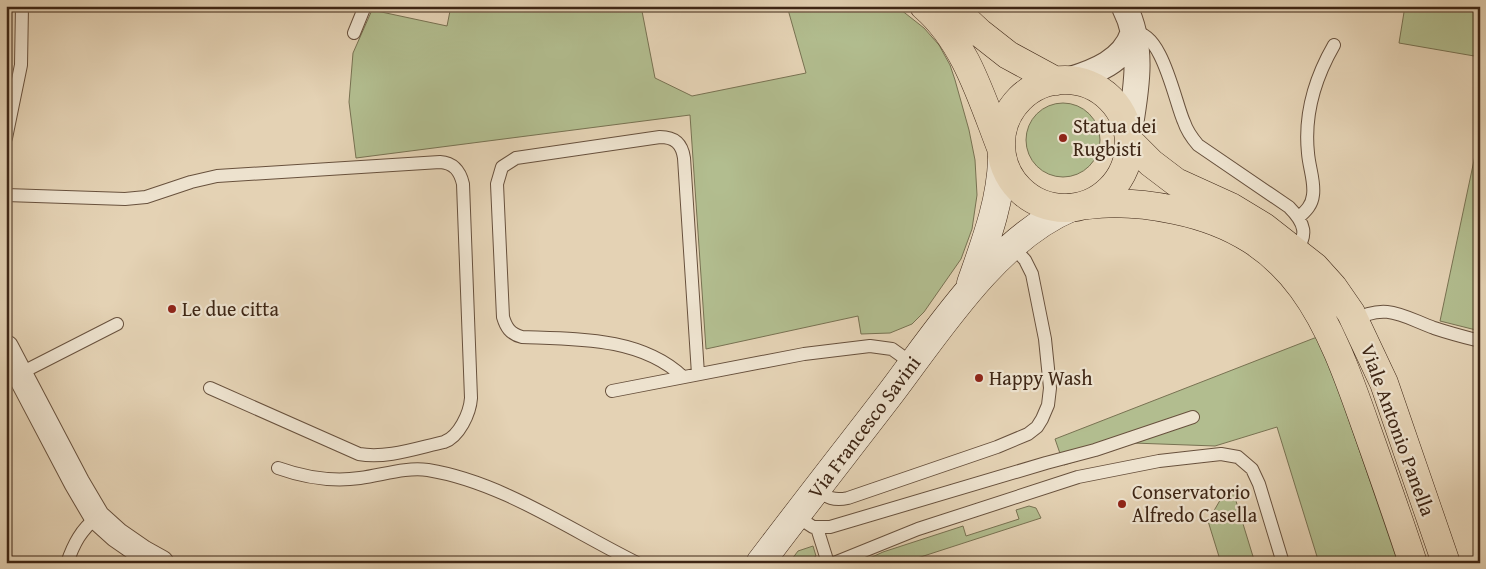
<svg xmlns="http://www.w3.org/2000/svg" width="1486" height="569" viewBox="0 0 1486 569" font-family="'Gentium Book Plus',serif">
<style>
.green{fill:#b2bd8f;stroke:#787252}
.lines{fill:none;stroke-linecap:round;stroke-linejoin:round}
.lane-casing{stroke:#68513d;stroke-width:14}
.street-casing{stroke:#68513d;stroke-width:27}
.secondary-casing{stroke:#3e2615;stroke-width:29}
.primary-casing{stroke:#3e2615;stroke-width:29}
.lane{stroke:#ede2ce;stroke-width:12}
.street{stroke:#ede2ce;stroke-width:25}
.secondary{stroke:#ede2ce;stroke-width:28}
.primary{stroke:#e4d2b4;stroke-width:28}
.poi-dot{fill:#8f2418;stroke:#ede2ce;stroke-width:2}
.labels{text-anchor:middle;stroke-width:4.5;stroke-linejoin:round;paint-order:stroke}
.poi-label{font-size:20px;fill:#3e2615;stroke:#ede2ce;text-anchor:start}
.street-label{font-size:20px;fill:#3e2615;stroke:#ede2ce}
</style>
<rect width="100%" height="100%" fill="#e4d2b4"/>
<filter id="stains"><feTurbulence type="fractalNoise" baseFrequency=".004" numOctaves="4"/><feColorMatrix values="0 0 0 0 .2 0 0 0 0 .09 0 0 0 0 .02 0 0 0 .5 -.17"/></filter>
<radialGradient id="worn" r=".72"><stop offset=".6" stop-color="#630" stop-opacity="0"/><stop offset="1" stop-color="#630" stop-opacity=".3"/></radialGradient>
<path class="green" d="M451,6H641L655,78L692,96L806,73L787,6H896L924,28L939,45L950,65L955,80L969,130L975,160L977,195L972,229L961,259L924,312L912,324L890,333L861,334L858,316L706,349L690,115L356,158L349,102L353,53L372,10L447,26Z
M1405,6H1480V57L1399,43Z
M1026 140a37 37 0 1 1 74 0a37 37 0 1 1-74 0Z
M1480,132V331L1440,321Z
M1317,337L1334,376L1398,563H1319L1277,427L1215,446L1133,443L1064,465L1055,439Z
M1232,488L1255,563H1221L1208,521L1226,490Z
M1029,506L1036,508L1041,518L902,563H859L883,552L963,526L966,536L1019,519L1016,510Z
M813,546L816,556L806,563H789L798,551Z"/>
<g class="lines">
<g class="lane-casing">
<path id="lane" d="M354,33L365,6
M1133,33C1162,29 1175,103 1184,122C1187,131 1192,138 1198,145L1289,207C1305,223 1309,235 1294,254
M6,138L21,65L22,6
M6,195L125,199L146,197L191,182L217,176L440,162C454,163 460,171 463,184L471,398C470,413 459,437 444,442C417,448 386,459 359,454L210,388
M1299,217C1306,211 1312,205 1313,195C1315,182 1309,167 1308,153C1304,115 1315,78 1334,45
M1352,321C1386,302 1402,316 1434,328C1449,333 1464,337 1480,341
M19,374L117,324
M683,377C641,337 576,339 522,337C510,334 506,327 503,317L497,184L502,167L516,158L660,137C675,137 682,144 684,158L698,374
M612,391L804,354L870,346L892,349L913,364
M278,468C306,478 331,482 360,478C383,475 405,467 428,470C502,482 570,530 637,563
M817,489C827,498 834,501 848,498L997,447L1028,434L1037,427L1042,419L1048,405L1050,388L1045,339L1032,274L1025,260L1013,247
M796,516L813,527H830L1046,463L1095,450L1193,417
M817,528L828,563
M67,563C74,543 81,530 97,517
M834,563L918,529L1078,477L1159,461L1221,454L1238,457L1252,469L1259,484L1283,563"/>
</g>
<g class="street-casing">
<path id="street" d="M1124,6C1145,47 1136,91 1129,134
M1069,80C1095,72 1124,61 1133,33
M6,348L77,483L97,517L117,535L143,553L161,563"/>
</g>
<g class="secondary-casing">
<path id="secondary" d="M971,283C985,243 1001,202 1002,159
M760,563C803,506 847,450 890,394C937,332 996,239 1070,208"/>
</g>
<g class="primary-casing">
<path id="primary" d="M924,6C965,41 982,99 1001,148
M951,6L980,33L1008,55L1056,81
M1001 144a64 64 0 1 1 128 0a64 64 0 1 1-128 0Z
M1129,141L1151,163L1176,182L1231,207L1264,227L1315,267L1333,287L1351,313L1384,383L1446,563
M1088,205C1118,201 1146,204 1175,210C1297,235 1329,321 1366,427C1382,472 1398,517 1413,563"/>
</g>
<use href="#lane" class="lane"/>
<use href="#street" class="street"/>
<use href="#secondary" class="secondary"/>
<use href="#primary" class="primary"/>
</g>
<g class="poi-dot">
<circle cx="1063" cy="138" r="5"/>
<circle cx="172" cy="309" r="5"/>
<circle cx="979" cy="378" r="5"/>
<circle cx="1122" cy="504" r="5"/>
</g>
<g class="labels">
<g class="poi-label">
<text x="1073" y="133">Statua dei<tspan x="1073" dy="23">Rugbisti</tspan></text>
<text x="182" y="316">Le due citta</text>
<text x="989" y="385">Happy Wash</text>
<text x="1132" y="499">Conservatorio<tspan x="1132" dy="23">Alfredo Casella</tspan></text>
</g>
<g class="street-label">
<text transform="translate(864 427) rotate(-53)" y="7">Via Francesco Savini</text>
<text transform="translate(1398 430) rotate(70)" y="7">Viale Antonio Panella</text>
</g>
</g>
<rect width="1486" height="569" fill="none" stroke="#e4d2b4" stroke-width="25"/>
<rect x="8" y="8" width="1471" height="554" fill="none" stroke="#3e2615" stroke-width="2.5"/>
<rect x="12" y="12" width="1461" height="544" fill="none" stroke="#3e2615"/>
<rect width="100%" height="100%" filter="url(#stains)"/>
<rect width="100%" height="100%" fill="url(#worn)"/>
</svg>
